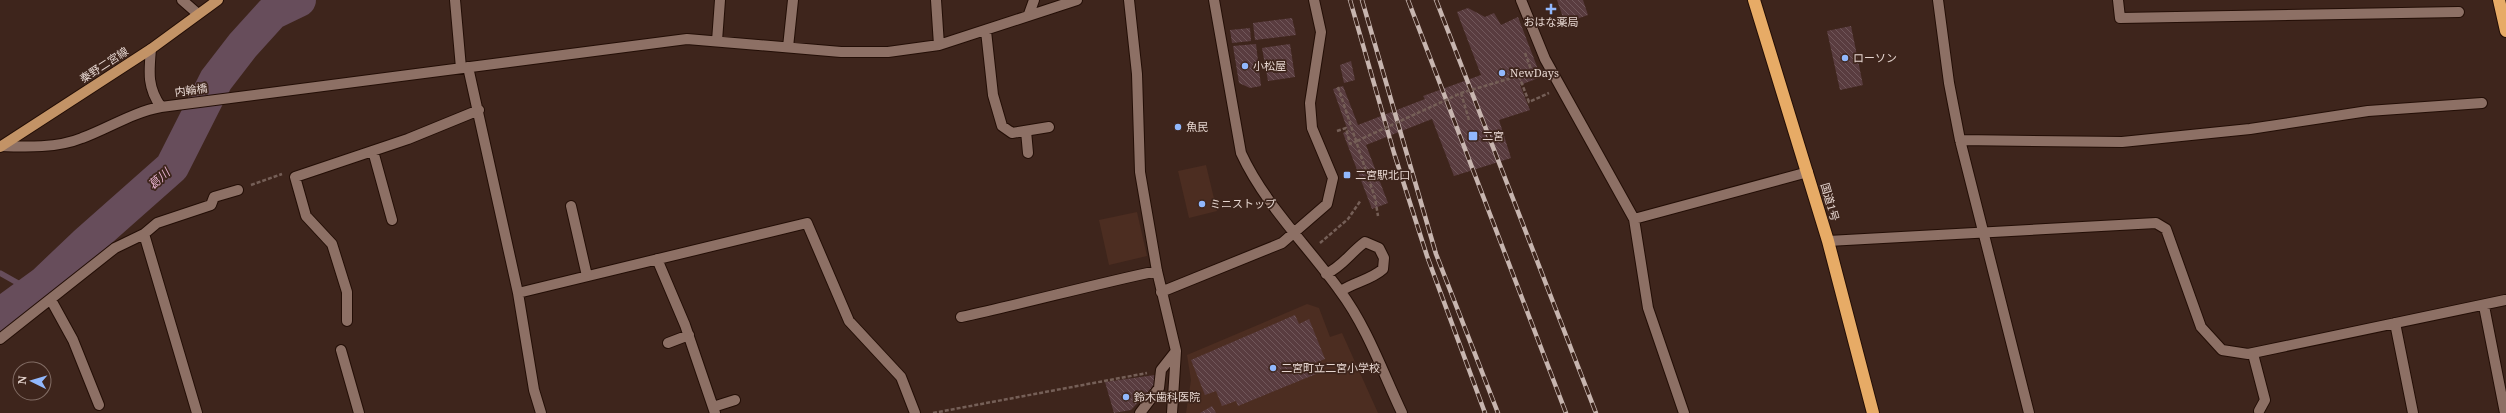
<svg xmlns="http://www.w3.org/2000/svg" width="2506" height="413" viewBox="0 0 2506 413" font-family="'Noto Serif','Noto Sans JP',serif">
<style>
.built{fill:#4c2d21}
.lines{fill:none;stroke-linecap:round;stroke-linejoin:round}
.stream{stroke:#674d5b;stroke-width:5.5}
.river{stroke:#674d5b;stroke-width:34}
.building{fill:url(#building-back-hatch)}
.minor-casing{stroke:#230e06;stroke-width:12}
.major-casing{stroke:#230e06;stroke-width:12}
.highway-casing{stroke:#230e06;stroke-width:14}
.path{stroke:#755f57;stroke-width:2.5;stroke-dasharray:4 2;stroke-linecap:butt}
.minor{stroke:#8d7065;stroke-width:10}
.major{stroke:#c39366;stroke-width:10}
.highway{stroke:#e7ab66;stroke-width:12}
.rail-casing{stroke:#c7b5af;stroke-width:4.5}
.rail{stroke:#3e251c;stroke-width:3;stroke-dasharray:9;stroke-linecap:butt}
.path-bridge{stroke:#755f57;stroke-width:2.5;stroke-dasharray:4 2;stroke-linecap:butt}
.poi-dot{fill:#91b8fd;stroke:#3e251c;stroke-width:1.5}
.labels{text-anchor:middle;stroke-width:3.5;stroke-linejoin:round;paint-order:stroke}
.poi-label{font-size:11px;fill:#e6d6d0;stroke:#3e251c;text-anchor:start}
.street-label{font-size:11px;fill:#e6d6d0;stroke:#3e251c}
.water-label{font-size:12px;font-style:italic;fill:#e8b3d0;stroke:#3e251c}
</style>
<defs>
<pattern id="building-back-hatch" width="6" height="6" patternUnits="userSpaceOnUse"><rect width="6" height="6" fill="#593c3f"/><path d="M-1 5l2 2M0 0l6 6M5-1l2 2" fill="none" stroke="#71575a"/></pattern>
</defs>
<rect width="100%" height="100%" fill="#3e251c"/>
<path class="built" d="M1206,165L1217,211L1189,218L1178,171Z
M1137,212L1147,256L1109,265L1099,220Z
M1307,304L1319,308L1330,337L1342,333L1378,413H1186L1191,380L1187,355Z"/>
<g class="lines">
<path class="stream" d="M0,273L32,291"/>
<path class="river" d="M0,315L44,283L85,244L172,167L216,80L243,45L272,13L299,0"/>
</g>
<path class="building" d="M1557,0H1583L1588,15L1565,23Z
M1468,8L1485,17L1494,13L1501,25L1518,17L1541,77L1520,85L1530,110L1499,120L1511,158L1454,176L1432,119L1366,145L1388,203L1372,209L1343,133L1348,131L1333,89L1343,86L1358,125L1425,99L1423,96L1481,75L1457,12Z
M1292,18L1296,35L1255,40L1253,23Z
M1851,26L1863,85L1840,90L1827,31Z
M1250,28L1251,41L1232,43L1230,30Z
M1256,44L1261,86L1250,88L1239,83L1233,46Z
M1290,44L1295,77L1268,81L1262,48Z
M1351,61L1355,80L1344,83L1340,65Z
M1295,315L1299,324L1309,319L1325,359L1312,364L1316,374L1238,406L1236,401L1222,406L1216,391L1205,395L1191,360Z
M1155,375L1156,383L1131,410L1114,413L1105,382Z
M1212,406L1216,413H1200Z"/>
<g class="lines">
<g class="minor-casing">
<path id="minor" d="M182,0L198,14
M455,0L461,68
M936,0L939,45
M1129,0L1137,74L1140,172L1157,271L1176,351L1172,413
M1214,0L1241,153C1265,205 1307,245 1340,291C1367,327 1383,373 1402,413
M1521,0L1545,59L1634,219
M1938,0L1949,83L1960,140L2029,413
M2118,0L2120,18L2459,12
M1029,14L1034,0
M986,31L993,95L1002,126L1012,133L1049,127
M717,41L720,0
M788,47L793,0
M151,49C149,72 147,87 161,107
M468,67L518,293L534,390L541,413
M1026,131L1028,153
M1960,140L2122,142L2250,129L2368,111L2482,103
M0,146C26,147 58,148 82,138C109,128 133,112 161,107L687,39L841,52H888L939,45L1077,0
M373,151L392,220
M571,206L587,276
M144,234L197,413
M1828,241L2156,223L2166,229L2201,327L2222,350L2248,354L2505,300
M657,259L685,325L715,413
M1326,274C1343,266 1350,253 1365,242L1379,248L1384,258L1383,269C1371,280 1354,282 1341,291
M1161,292L1282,243L1327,204L1333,178L1312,128L1310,103L1321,32L1314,0
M518,293L807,223L849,321L901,377L915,413
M51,300L73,340L99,405
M2484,306L2505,413
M961,317C1026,303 1091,285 1157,271
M347,321V292L332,244L306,216L295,177L408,139L479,110
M2395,323L2413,413
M0,339L115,248L144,234L157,223L211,205L214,197L238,190
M668,343L689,335
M341,350L359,413
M2253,354L2265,400L2259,411
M713,407L735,400
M1140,413L1159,388L1161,370L1176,351
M1684,413L1648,308L1634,219L1808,172"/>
</g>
<g class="major-casing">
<path id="major" d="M0,147L151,49L218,0"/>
</g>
<g class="highway-casing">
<path id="highway" d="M1754,0L1828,241L1873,413
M2499,0L2506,31"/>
</g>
<path class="path" d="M1525,53L1532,72
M1519,76L1529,102L1549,93
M1338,87L1375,198L1378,216
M1461,93L1469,120
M1337,131L1346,128L1350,144L1357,141
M251,185L282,174
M1320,243L1348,219L1361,200
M933,413L1147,373"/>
<use href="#minor" class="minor"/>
<use href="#major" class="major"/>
<use href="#highway" class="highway"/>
<g class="rail-casing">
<path id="rail" d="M1350,0L1394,153L1427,256L1485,413
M1362,0L1436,254L1498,413
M1408,0L1566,413
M1436,0L1596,413"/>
</g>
<use href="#rail" class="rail"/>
<path class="path-bridge" d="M1357,141L1461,93L1532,72"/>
</g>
<g class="poi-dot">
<path d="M1549 3h4v4h4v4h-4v4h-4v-4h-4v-4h4z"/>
<circle cx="1845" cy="58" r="4"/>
<circle cx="1245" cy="66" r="4"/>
<circle cx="1502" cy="73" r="4"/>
<circle cx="1178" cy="127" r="4"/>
<rect x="1468" y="131" width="10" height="10" rx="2"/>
<rect x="1343" y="171" width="8" height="8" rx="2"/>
<circle cx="1202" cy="204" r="4"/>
<circle cx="1273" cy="368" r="4"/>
<circle cx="1126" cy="397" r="4"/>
</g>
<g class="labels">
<g class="poi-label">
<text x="1551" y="26" text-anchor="middle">おはな薬局</text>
<text x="1853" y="62">ローソン</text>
<text x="1253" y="70">小松屋</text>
<text x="1510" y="77">NewDays</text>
<text x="1186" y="131">魚民</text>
<text x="1482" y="140">二宮</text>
<text x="1355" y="179">二宮駅北口</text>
<text x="1210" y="208">ミニストップ</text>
<text x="1281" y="372">二宮町立二宮小学校</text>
<text x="1134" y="401">鈴木歯科医院</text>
</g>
<g class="street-label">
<text transform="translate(104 65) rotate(-33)" y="4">秦野二宮線</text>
<text transform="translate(191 90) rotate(-8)" y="4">内輪橋</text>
<text transform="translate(1830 202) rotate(74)" y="4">国道1号</text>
</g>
<g class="water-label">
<text transform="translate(159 179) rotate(-42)" y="4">葛川</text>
</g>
</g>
<g transform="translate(32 381) rotate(275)"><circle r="19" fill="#3e251c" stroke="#816c64"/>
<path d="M0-3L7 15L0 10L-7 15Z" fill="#91b8fd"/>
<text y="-6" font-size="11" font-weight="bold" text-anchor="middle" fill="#e6d6d0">N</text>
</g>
</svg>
